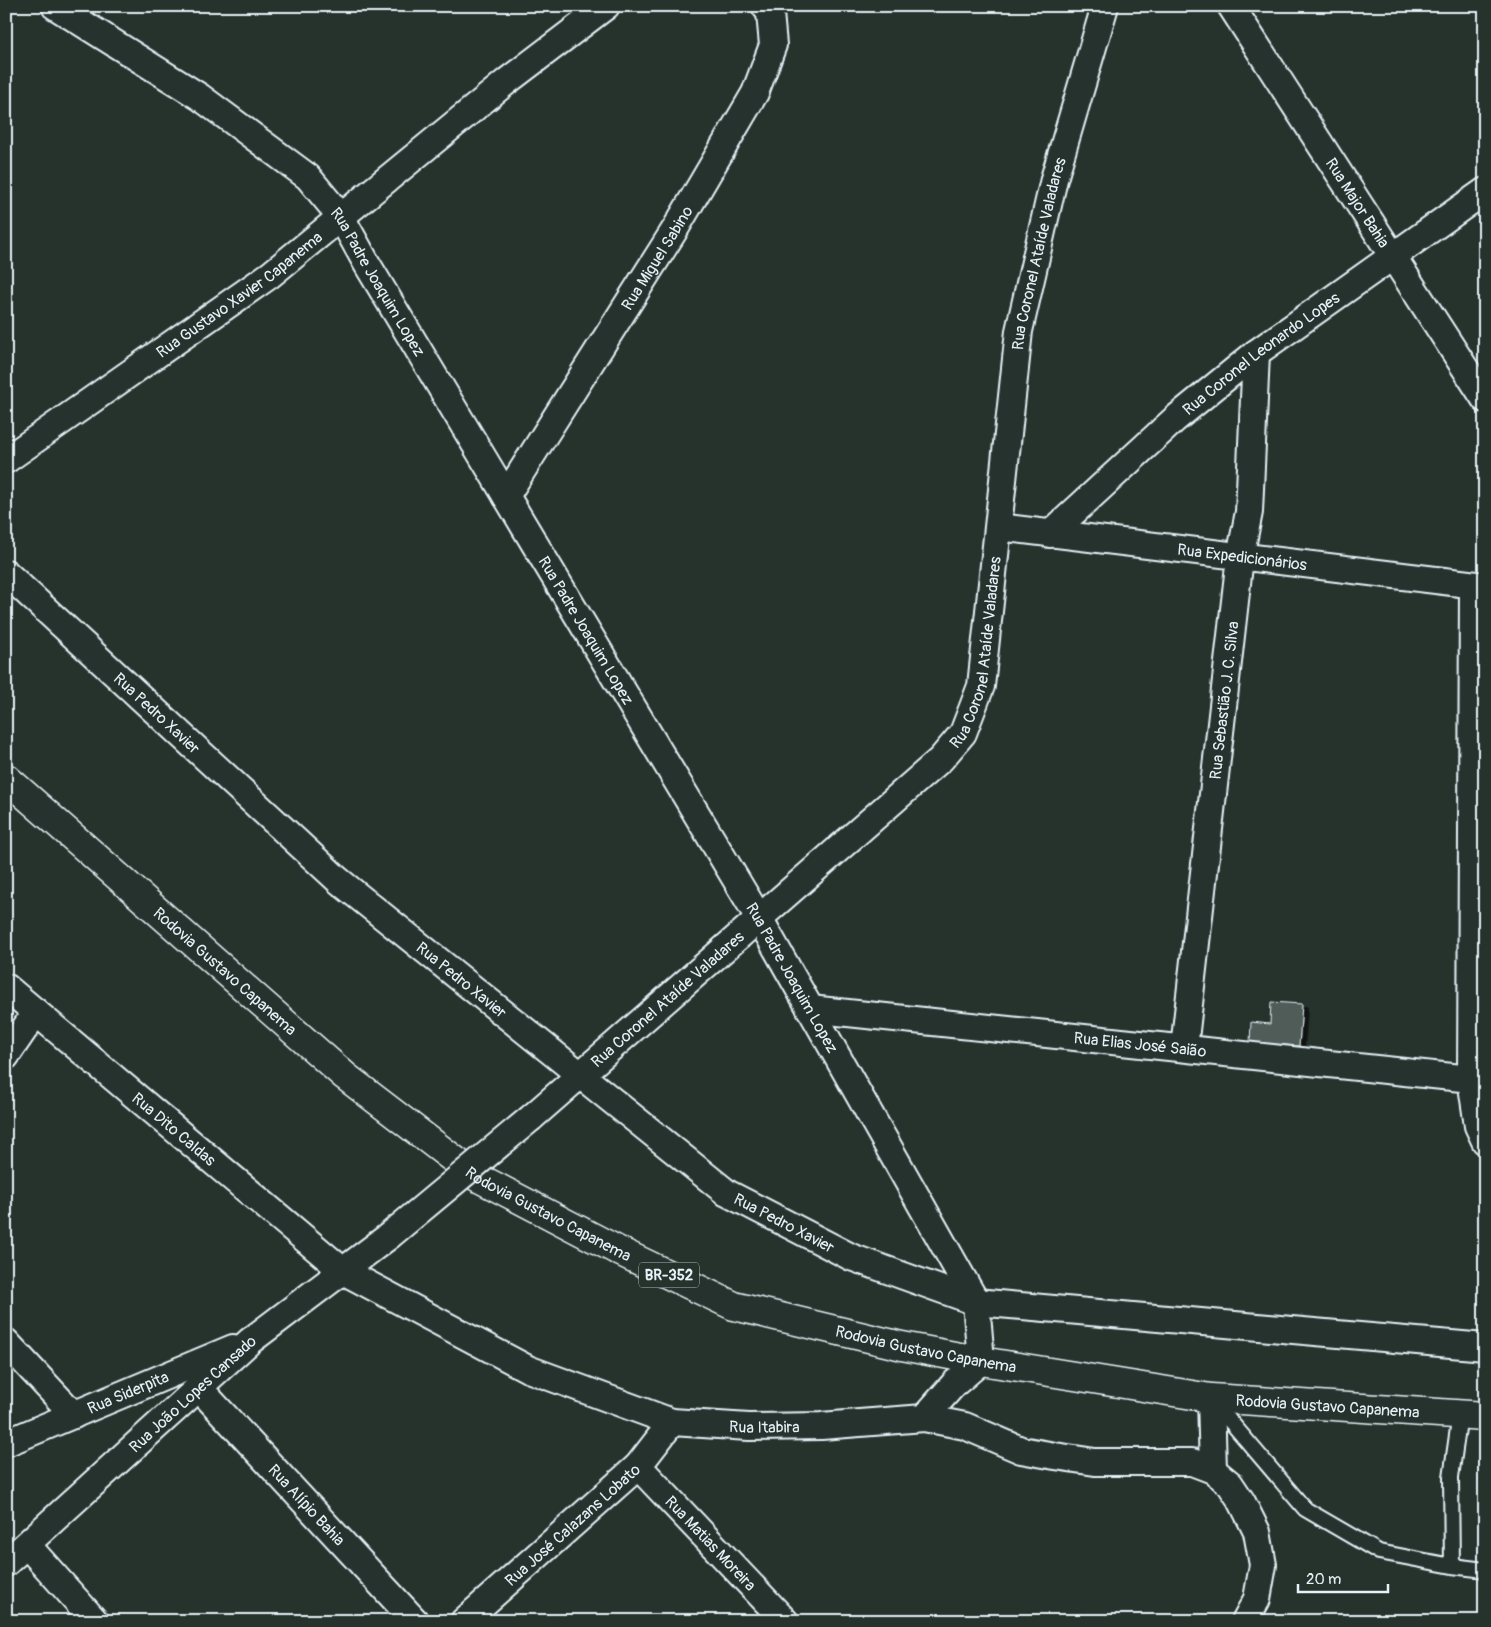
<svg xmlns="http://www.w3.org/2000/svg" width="1491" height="1627" viewBox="0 0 1491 1627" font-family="Pangolin,sans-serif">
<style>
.building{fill:#505c59;stroke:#e8f1f8;filter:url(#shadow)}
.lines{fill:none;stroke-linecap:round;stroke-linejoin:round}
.service-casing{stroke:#e8f1f8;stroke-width:18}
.minor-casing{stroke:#e8f1f8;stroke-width:30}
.primary-casing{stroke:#e8f1f8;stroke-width:31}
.service{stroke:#26332d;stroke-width:14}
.minor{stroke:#26332d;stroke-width:26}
.primary{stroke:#26332d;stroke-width:28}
.minor-bridge-casing{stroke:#e8f1f8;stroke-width:30;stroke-linecap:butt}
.minor-bridge{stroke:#26332d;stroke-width:26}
.labels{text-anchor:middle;stroke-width:4.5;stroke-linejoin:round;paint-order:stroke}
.shield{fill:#26332d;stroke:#aeb8bb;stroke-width:1}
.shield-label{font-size:15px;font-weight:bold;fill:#e8f1f8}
.street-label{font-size:16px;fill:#e8f1f8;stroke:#26332d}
</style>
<defs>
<filter id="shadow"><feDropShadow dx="5.5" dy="3" stdDeviation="0" flood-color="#0009"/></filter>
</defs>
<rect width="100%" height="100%" fill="#26332d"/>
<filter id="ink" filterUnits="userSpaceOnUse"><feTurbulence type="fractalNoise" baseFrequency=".02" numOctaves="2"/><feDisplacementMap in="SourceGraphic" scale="10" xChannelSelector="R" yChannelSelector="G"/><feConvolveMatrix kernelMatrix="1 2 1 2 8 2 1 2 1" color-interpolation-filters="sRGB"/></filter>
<g filter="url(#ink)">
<path class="building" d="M1271,1002L1302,1004L1299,1046L1250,1043L1251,1022L1270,1024Z"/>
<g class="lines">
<g class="service-casing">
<path id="service" d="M1213,1401L1305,1509L1379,1552L1452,1566L1485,1570
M1452,1566L1451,1477L1460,1414"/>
</g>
<g class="minor-casing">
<g id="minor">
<path id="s1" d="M55,6L200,97L308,177L341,217L367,264L759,918L976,1302L981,1361L954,1384L924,1418"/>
<path id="s2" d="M1231,6L1485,399"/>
<path id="s3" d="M6,460L270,275L506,82L606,6"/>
<path id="s4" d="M506,496L674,231L755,93L773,45L770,13L765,6"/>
<path id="s5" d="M999,527L1485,586"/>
<path id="s6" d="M1050,534L1175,419L1256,353L1485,191"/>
<path id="s7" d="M6,573L338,880L727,1193L851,1257L976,1302L1485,1347"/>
<path d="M1473,585L1471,1079L1478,1126L1485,1141"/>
<path id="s8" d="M6,987L343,1271L528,1369L672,1422L749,1427L821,1426L924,1418L965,1426L1021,1450L1055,1456L1095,1462H1192L1213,1470L1230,1484L1242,1502L1257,1532L1263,1565L1257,1599L1245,1621"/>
<path id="s9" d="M810,1009L1471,1079"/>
<path id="s10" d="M1184,1048L1240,557L1249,512L1256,353"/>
<path d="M6,1056L36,1012"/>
<path id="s11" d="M531,1118L941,759L963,733L981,686L1019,331L1054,179L1105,6"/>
<path d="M6,1342L74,1415"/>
<path id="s12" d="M199,1388L415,1621"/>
<path d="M1211,1398L1213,1470"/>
<path id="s13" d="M6,1443L233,1348"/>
<path id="s14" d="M638,1466L785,1621"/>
<path d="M27,1545L95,1621"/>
<path id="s15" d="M6,1563L250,1341L389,1236"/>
<path id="s16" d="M464,1621L638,1466L672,1422"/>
</g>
</g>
<g class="primary-casing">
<g id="primary">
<path id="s17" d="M6,778L345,1076L477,1177L619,1251L734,1306L902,1346L981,1361L1211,1398L1485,1416"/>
</g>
</g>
<use href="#service" class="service"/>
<use href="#minor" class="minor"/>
<use href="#primary" class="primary"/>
<g class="minor-bridge-casing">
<path id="minor-bridge" d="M389,1236L531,1118"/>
</g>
<use href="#minor-bridge" class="minor-bridge"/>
</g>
</g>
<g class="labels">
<rect class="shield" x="639" y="1262.5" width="60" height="25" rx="4"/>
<g class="shield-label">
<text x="669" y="1280">BR-352</text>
</g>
<g class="street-label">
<text dy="6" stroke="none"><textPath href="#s2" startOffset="234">Rua Major Bahia</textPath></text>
<text dy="6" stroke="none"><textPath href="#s11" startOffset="1066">Rua Coronel Ataíde Valadares</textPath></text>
<text dy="6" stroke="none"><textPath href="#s4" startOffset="282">Rua Miguel Sabino</textPath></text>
<text dy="6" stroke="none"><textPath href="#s1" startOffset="432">Rua Padre Joaquim Lopez</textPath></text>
<text dy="6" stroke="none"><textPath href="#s3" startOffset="286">Rua Gustavo Xavier Capanema</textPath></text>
<text dy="6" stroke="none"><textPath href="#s6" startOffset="278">Rua Coronel Leonardo Lopes</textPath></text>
<text dy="6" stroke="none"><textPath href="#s5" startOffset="245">Rua Expedicionários</textPath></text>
<text dy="6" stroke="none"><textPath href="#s1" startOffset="838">Rua Padre Joaquim Lopez</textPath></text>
<text dy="6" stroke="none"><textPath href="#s11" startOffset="661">Rua Coronel Ataíde Valadares</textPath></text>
<text dy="6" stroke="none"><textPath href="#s10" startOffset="350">Rua Sebastião J. C. Silva</textPath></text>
<text dy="6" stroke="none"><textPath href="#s7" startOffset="206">Rua Pedro Xavier</textPath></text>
<text dy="6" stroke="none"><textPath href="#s17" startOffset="292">Rodovia Gustavo Capanema</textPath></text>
<text dy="6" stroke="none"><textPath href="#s1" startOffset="1242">Rua Padre Joaquim Lopez</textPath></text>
<text dy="6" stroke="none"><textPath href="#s7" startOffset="611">Rua Pedro Xavier</textPath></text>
<text dy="6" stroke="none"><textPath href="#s11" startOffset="181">Rua Coronel Ataíde Valadares</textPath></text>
<text dy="6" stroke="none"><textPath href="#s9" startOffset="332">Rua Elias José Saião</textPath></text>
<text dy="6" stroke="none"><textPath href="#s8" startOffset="220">Rua Dito Caldas</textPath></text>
<text dy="6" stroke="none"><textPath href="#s17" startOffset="698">Rodovia Gustavo Capanema</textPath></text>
<text dy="6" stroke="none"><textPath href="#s7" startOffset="1016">Rua Pedro Xavier</textPath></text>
<text dy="6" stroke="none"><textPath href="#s17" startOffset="1102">Rodovia Gustavo Capanema</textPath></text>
<text dy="6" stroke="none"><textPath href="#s13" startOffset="132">Rua Siderpita</textPath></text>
<text dy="6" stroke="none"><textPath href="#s15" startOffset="252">Rua João Lopes Cansado</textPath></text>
<text dy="6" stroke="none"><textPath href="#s17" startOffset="1508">Rodovia Gustavo Capanema</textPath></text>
<text dy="6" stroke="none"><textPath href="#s8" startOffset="896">Rua Itabira</textPath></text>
<text dy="6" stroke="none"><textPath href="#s12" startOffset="159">Rua Alípio Bahia</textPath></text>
<text dy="6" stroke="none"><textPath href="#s16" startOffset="145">Rua José Calazans Lobato</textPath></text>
<text dy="6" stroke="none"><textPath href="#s14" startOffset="106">Rua Matias Moreira</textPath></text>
</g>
</g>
<rect width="1491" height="1627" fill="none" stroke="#26332d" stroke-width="25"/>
<rect x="12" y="12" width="1466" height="1602" fill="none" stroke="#e8f1f8" stroke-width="2" filter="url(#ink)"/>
<path d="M1298 1584v8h90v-8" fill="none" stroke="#e8f1f8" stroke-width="2.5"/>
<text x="1306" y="1584" font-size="15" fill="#e8f1f8" stroke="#26332d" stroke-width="4" paint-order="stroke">20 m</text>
</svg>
